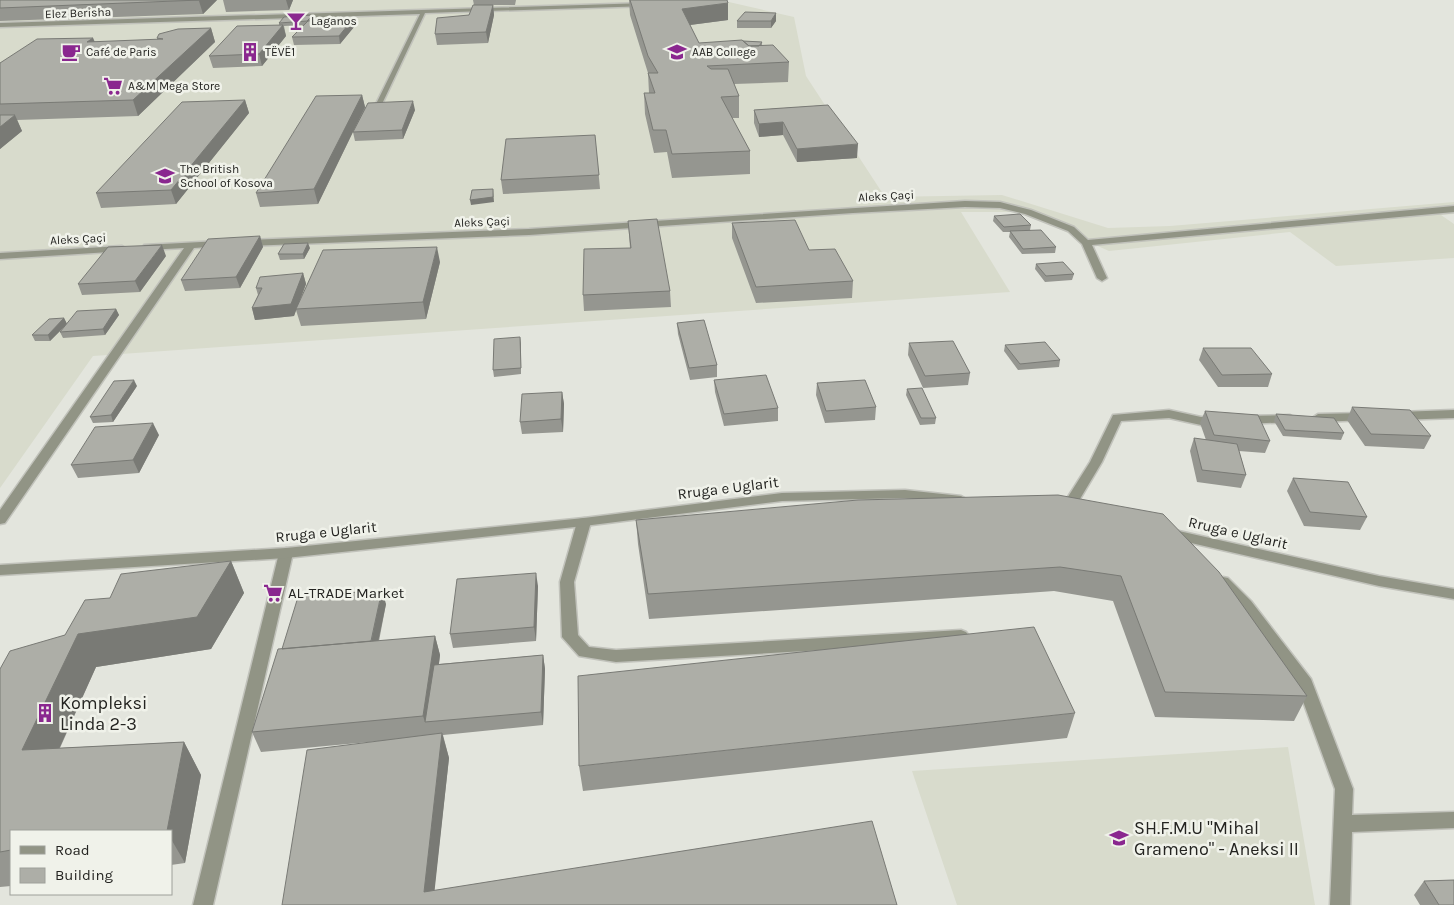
<svg xmlns="http://www.w3.org/2000/svg" width="1454" height="905" viewBox="0 0 1454 905" font-family="Karla,sans-serif">
<style>
.built{fill:#d8dbcc}
.lines{fill:none;stroke-linecap:round;stroke-linejoin:round}
.minor-casing{stroke:#c1c2bb;stroke-width:3}
.tertiary-casing{stroke:#c1c2bb;stroke-width:3}
.minor{fill:#919485;fill-rule:evenodd}
.tertiary{fill:#919485;fill-rule:evenodd}
.wall{fill:#959690}
.shaded-wall{fill:#797a75}
.building{fill:#adaea7;stroke:#797a75}
.labels{text-anchor:middle;stroke-width:5;stroke-linejoin:round;paint-order:stroke}
.far-street-label{font-size:12px;fill:#242421;stroke:#f0f2ea}
.far-poi-label{font-size:12px;fill:#242421;stroke:#f0f2ea;text-anchor:start}
.street-label{font-size:15px;fill:#242421;stroke:#f0f2ea}
.poi-label{font-size:15px;fill:#242421;stroke:#f0f2ea;text-anchor:start}
.near-poi-label{font-size:18px;fill:#242421;stroke:#f0f2ea;text-anchor:start}
</style>
<rect width="100%" height="100%" fill="#e3e5dd"/>
<path class="built" d="M0,0H720L794,17L806,76L885,197L1002,195L1108,228L1170,226L1454,202V214L1441,215L1454,224V258L1336,266L1290,232L1109,251L1021,212H961L1010,292L93,356L0,488Z
M1288,747L1315,905H957L912,771Z"/>
<g class="lines">
<g class="minor-casing">
<path id="minor" d="M647,3L649,6L425,13L382,104L379,106L376,104L420,14L0,27V23Z
M965,201L1000,202L1031,210L1074,227L1088,240L1454,206V212L1092,245L1107,278L1102,281L1097,278L1082,244L1068,231L1025,214L1000,208L965,207L853,213L529,235L245,246L240,243L245,240L529,229Z
M220,241L225,244L223,246L194,248L5,523L0,524V510L184,248L147,250L144,249V245Z
M122,246L127,249L125,251L0,259V253Z
M1169,410L1201,417H1218L1224,421L1218,425H1201L1169,418L1121,421L1102,462L1071,514H1061L1059,511L1090,462L1113,415Z
M1454,410V418L1398,420L1392,416L1398,412Z
M1363,413L1369,417L1367,420L1318,422L1312,418L1318,414Z
M1290,415L1296,419L1294,422L1243,424L1237,420L1243,416Z
M584,518L589,519L591,522L574,582L578,635L589,647L616,650L961,630L966,632L969,636L966,640L961,642L616,662L579,656L562,637L560,582L577,522L579,519Z
M286,548L291,550L293,553L213,905H193L279,553L281,550Z
M1223,577L1228,578L1251,601L1311,679L1353,789L1352,815L1454,812V828L1352,832L1350,905H1330L1335,789L1296,682L1241,609L1218,586L1216,582L1218,578Z"/>
</g>
<g class="tertiary-casing">
<path id="tertiary" d="M905,490L961,496L968,500L961,504L905,498L782,501L584,526L286,558L0,575V565L286,548L584,518L782,493Z
M1170,529L1379,576L1454,589V599L1379,586L1165,537L1163,534L1165,531Z"/>
</g>
<use href="#minor" class="minor"/>
<use href="#tertiary" class="tertiary"/>
</g>
<path class="wall" d="M0,0H217L203,14L0,21Z
M223,0H293L289,10L226,12Z
M473,0H516L515,5H493L494,15L488,43L437,45L435,34L469,15L474,5Z
M629,0H727L728,3V20L690,25L699,43L743,41L762,42V46L789,62L788,82L734,84L739,96V118H732L750,151V174L672,178L667,152L654,153L645,114L644,93H649L648,73L630,15Z
M314,19L313,20L354,27L340,44L294,45L292,37L303,25L284,26L286,36L262,66L213,68L209,56L279,25V23Z
M737,21H776L771,28H737Z
M211,28L215,42L138,116L17,120L22,131L0,149V63L93,38L95,42L157,40V38Z
M362,95L365,107L415,110L403,139L355,141L353,132L318,204L260,207L256,193Z
M245,100L249,113L176,204L101,208L96,193Z
M828,105L857,158L797,162L783,135L759,137L754,123V110Z
M595,135L600,189L503,194L501,180Z
M994,216L1031,225L1030,230L1056,247L1055,253L1022,254L1009,237L1010,232H1003L993,221Z
M628,221L670,291L671,307L584,311L583,295L630,248Z
M732,223L809,250L853,281L852,298L756,303L732,238Z
M260,236L263,247L240,288L185,291L181,280Z
M310,248L304,259L280,260L278,254Z
M166,256L140,292L82,295L78,284Z
M440,262L426,319L301,326L296,310L294,316L255,320L252,308L258,295L256,288L303,273L306,284L299,303Z
M1036,264L1074,274L1072,280L1045,282L1035,269Z
M116,309L119,315L105,335L63,338L60,332Z
M64,318L67,324L50,341H35L32,335Z
M677,323L717,365V377L690,380L678,334Z
M521,343V374L494,377L493,370Z
M909,343L970,373L968,385L923,388L908,355Z
M1005,345L1060,360L1059,367L1018,370L1004,351Z
M1203,348L1272,374L1268,387H1218L1199,360Z
M714,380L778,408V421L724,426L715,392Z
M817,383L876,407L875,420L825,423L816,395Z
M137,386L113,422L93,423L90,417Z
M907,389L936,418L935,424L920,425L906,395Z
M562,392L564,404L563,432L522,434L520,422Z
M1352,407L1431,436L1424,449L1365,446L1347,420Z
M1205,411L1270,441L1265,453L1239,451L1246,475L1241,488L1197,482L1190,451L1194,438L1206,440L1200,423Z
M1276,414L1344,433L1341,440L1283,436L1274,421Z
M159,435L139,473L78,478L71,465Z
M1293,478L1367,517L1360,530L1304,526L1287,491Z
M1058,495L1307,696L1294,721L1155,717L1113,601L1054,591L649,619L638,544L636,520Z
M231,561L244,593L211,649L96,667L60,748L184,742L201,775L185,863L171,865V831H11V886L0,887V669L65,635L110,598Z
M538,586L536,641L453,648L450,634Z
M386,604L379,641L435,636L440,655L439,664L543,655L545,669L543,725L443,735L449,758L434,891L282,905L380,741L261,752L252,732L282,649Z
M1075,713L1067,738L583,791L579,766Z
M1424,881L1454,905H1420L1414,895Z"/>
<path class="shaded-wall" d="M200,0H217L203,14L199,1Z
M286,0H293L289,10Z
M728,3V20L682,26V9Z
M493,5L494,15L488,43L486,32Z
M776,13V21L771,28V21Z
M313,15L314,19L309,25L308,21Z
M352,20L354,27L340,44L339,36Z
M283,25L286,36L262,66L259,54Z
M211,28L215,42L138,116L133,100Z
M93,38L98,52L87,42Z
M362,95L365,107L318,204L314,189Z
M245,100L249,113L176,204L171,190Z
M413,101L415,110L403,139L402,130Z
M15,115L22,131L0,149V127Z
M783,122V135L759,137V124Z
M858,144L857,158L797,162V149Z
M493,189L494,202L471,205L470,200Z
M260,236L263,247L240,288L236,277Z
M308,243L310,248L304,259L303,254Z
M162,245L166,256L140,292L135,281Z
M437,247L440,262L426,319L423,302Z
M303,273L306,284L294,316L255,320L252,308Z
M116,309L119,315L105,335L103,329Z
M64,318L67,324L50,341L48,335Z
M520,337L521,343V374V368Z
M134,380L137,386L113,422L111,415Z
M562,392L564,404L563,432L561,419Z
M153,423L159,435L139,473L133,460Z
M231,561L244,593L211,649L96,667L44,782L22,750L78,634Z
M536,573L538,586L536,641L534,627Z
M382,590L386,604L374,661L370,648Z
M435,636L440,655L431,722H425L423,716Z
M543,655L545,669L543,725L541,712Z
M442,733L449,758L433,905L424,892Z
M184,742L201,775L185,863L171,839V831H167Z"/>
<path class="building" d="M0,0H200L0,8Z
M630,0H727L728,3L682,9L699,43L742,40L749,46L773,45L789,62L707,66L711,69H728L739,96L721,97L750,151L672,154L666,130H653L644,93H655L648,73H658L648,56Z
M473,5H493L486,32L435,34L437,18L469,15Z
M745,12L776,13L771,21H737Z
M313,15L307,21L279,23L284,17Z
M352,20L339,36L292,37L308,21Z
M283,25L259,54L209,56L237,26Z
M211,28L133,100L0,104V63L37,39L93,38L87,42L163,39L157,38L159,34L178,29Z
M743,41L762,42L759,46H749Z
M362,95L314,189L256,193L316,96Z
M245,100L171,190L96,193L182,102Z
M413,101L402,130L353,132L368,103Z
M828,105L858,144L797,149L783,122L759,124L754,110Z
M0,115H15L0,127Z
M595,135L599,175L501,180L506,139Z
M493,189V197L470,200L472,190Z
M1020,214L1031,225L1004,227L994,216Z
M657,219L670,291L583,295L584,249L631,248L628,221Z
M795,220L809,250L835,249L853,281L756,287L732,223Z
M1041,230L1056,247L1023,249L1010,231Z
M260,236L236,277L181,280L208,239Z
M308,243L303,254H278L284,244Z
M162,245L135,281L78,284L108,247Z
M437,247L423,302L296,309L323,250Z
M1063,262L1074,274L1046,276L1036,264Z
M303,273L291,304L252,308L262,288H256L260,277Z
M116,309L103,329L60,332L77,311Z
M64,318L48,335H32L49,319Z
M704,320L717,365L689,368L677,323Z
M520,337L521,368L493,370L494,339Z
M953,341L970,373L925,376L909,343Z
M1045,342L1060,360L1020,364L1005,345Z
M1203,348H1251L1272,374L1222,375Z
M766,375L778,408L724,414L714,380Z
M134,380L111,415L90,417L114,381Z
M865,380L876,407L826,411L817,383Z
M922,388L936,418H921L907,389Z
M562,392L561,419L520,422L522,394Z
M1352,407L1410,410L1431,436L1371,434Z
M1205,411L1258,415L1270,441L1214,435Z
M1276,414L1334,418L1344,433L1285,430Z
M153,423L133,460L71,465L95,427Z
M1194,438L1237,444L1246,475L1202,470Z
M1293,478L1348,482L1367,517L1310,512Z
M1058,495L1163,514L1219,572L1307,696L1165,692L1121,576L1060,567L648,594L636,520L858,500Z
M231,561L197,617L78,634L22,750L184,742L167,831H11V850L0,852V669L10,651L65,635L85,600L110,598L121,574Z
M536,573L534,627L450,634L457,579Z
M382,590L371,641L282,649L298,597Z
M1034,627L1075,713L579,766L578,676Z
M435,636L423,716L252,732L278,649Z
M543,655L541,712L425,722L434,665Z
M442,733L424,892L872,821L897,905H282L307,750Z
M1454,880V905H1439L1424,881Z"/>
<defs>
<g id="bar-bare" transform="scale(1.5)"><path d="M-6-5H6L.8 .8V4.5H3.5V6h-7V4.5H-.8V.8Z" fill="#8a278f" stroke="#f0f2ea" stroke-width="2.5" paint-order="stroke"/></g>
<g id="cafe-bare" transform="scale(1.5)"><path d="M-5.5-4.5H6V0H3Q3 3.5 0 3.5H-2.5Q-5.5 3.5-5.5 0ZM3-3.2v2h1.7v-2ZM-6 4.5H4V6H-6Z" fill="#8a278f" stroke="#f0f2ea" stroke-width="2.5" paint-order="stroke"/></g>
<g id="building-bare" transform="scale(1.5)"><path d="M-4-6H4V6H1V3H-1V6H-4ZM-2.5-4.3h1.7v1.8h-1.7ZM.8-4.3h1.7v1.8H.8ZM-2.5-1h1.7V.8h-1.7ZM.8-1h1.7V.8H.8Z" fill="#8a278f" stroke="#f0f2ea" stroke-width="2.5" paint-order="stroke"/></g>
<g id="university-bare" transform="scale(1.5)"><path d="M0-5L7-2L0 1L-7-2ZM-4 1L0 2.5L4 1V4Q0 6-4 4Z" fill="#8a278f" stroke="#f0f2ea" stroke-width="2.5" paint-order="stroke"/></g>
<g id="supermarket-bare" transform="scale(1.5)"><path d="M-6-5.5h2.5l.6 2H6L4.5 2H-2.5L-4.4-4H-6ZM-1.5 3.2a1.3 1.3 0 1 0 .1 0ZM3 3.2a1.3 1.3 0 1 0 .1 0Z" fill="#8a278f" stroke="#f0f2ea" stroke-width="2.5" paint-order="stroke"/></g>
<g id="school-bare" transform="scale(1.5)"><path d="M0-5L7-2L0 1L-7-2ZM-4 1L0 2.5L4 1V4Q0 6-4 4Z" fill="#8a278f" stroke="#f0f2ea" stroke-width="2.5" paint-order="stroke"/></g>
</defs>
<g fill-rule="evenodd">
<use href="#bar-bare" x="296" y="21"/>
<use href="#cafe-bare" x="71" y="52"/>
<use href="#building-bare" x="250" y="52"/>
<use href="#university-bare" x="677" y="52"/>
<use href="#supermarket-bare" x="113" y="86"/>
<use href="#school-bare" x="165" y="176"/>
<use href="#supermarket-bare" x="273" y="593"/>
<use href="#building-bare" x="45" y="713"/>
<use href="#school-bare" x="1119" y="838"/>
</g>
<g class="labels">
<g class="far-street-label">
<text transform="translate(78 13) rotate(-2)" y="4">Elez Berisha</text>
<text transform="translate(886 196) rotate(-3)" y="4">Aleks Çaçi</text>
<text transform="translate(482 222) rotate(-2)" y="4">Aleks Çaçi</text>
<text transform="translate(78 239) rotate(-3)" y="4">Aleks Çaçi</text>
</g>
<g class="far-poi-label">
<text x="311" y="25">Laganos</text>
<text x="86" y="56">Café de Paris</text>
<text x="265" y="56">TËVË1</text>
<text x="692" y="56">AAB College</text>
<text x="128" y="90">A&amp;M Mega Store</text>
<text x="180" y="173">The British<tspan x="180" dy="14">School of Kosova</tspan></text>
</g>
<g class="street-label">
<text transform="translate(728 488) rotate(-7)" y="5">Rruga e Uglarit</text>
<text transform="translate(326 532) rotate(-6)" y="5">Rruga e Uglarit</text>
<text transform="translate(1238 533) rotate(13)" y="5">Rruga e Uglarit</text>
</g>
<g class="poi-label">
<text x="288" y="598">AL-TRADE Market</text>
</g>
<g class="near-poi-label">
<text x="60" y="709">Kompleksi<tspan x="60" dy="21">Linda 2-3</tspan></text>
<text x="1134" y="834">SH.F.M.U "Mihal<tspan x="1134" dy="21">Grameno" - Aneksi II</tspan></text>
</g>
</g>
<rect x="10" y="830" width="162" height="65" fill="#f0f2ea" stroke="#9ea09a"/>
<rect x="20" y="846" width="25" height="8" fill="#919485" stroke="#9ea09a"/>
<text x="55" y="855" font-size="15" fill="#242421">Road</text>
<rect x="20" y="868" width="25" height="15" fill="#adaea7" stroke="#9ea09a"/>
<text x="55" y="880" font-size="15" fill="#242421">Building</text>
</svg>
